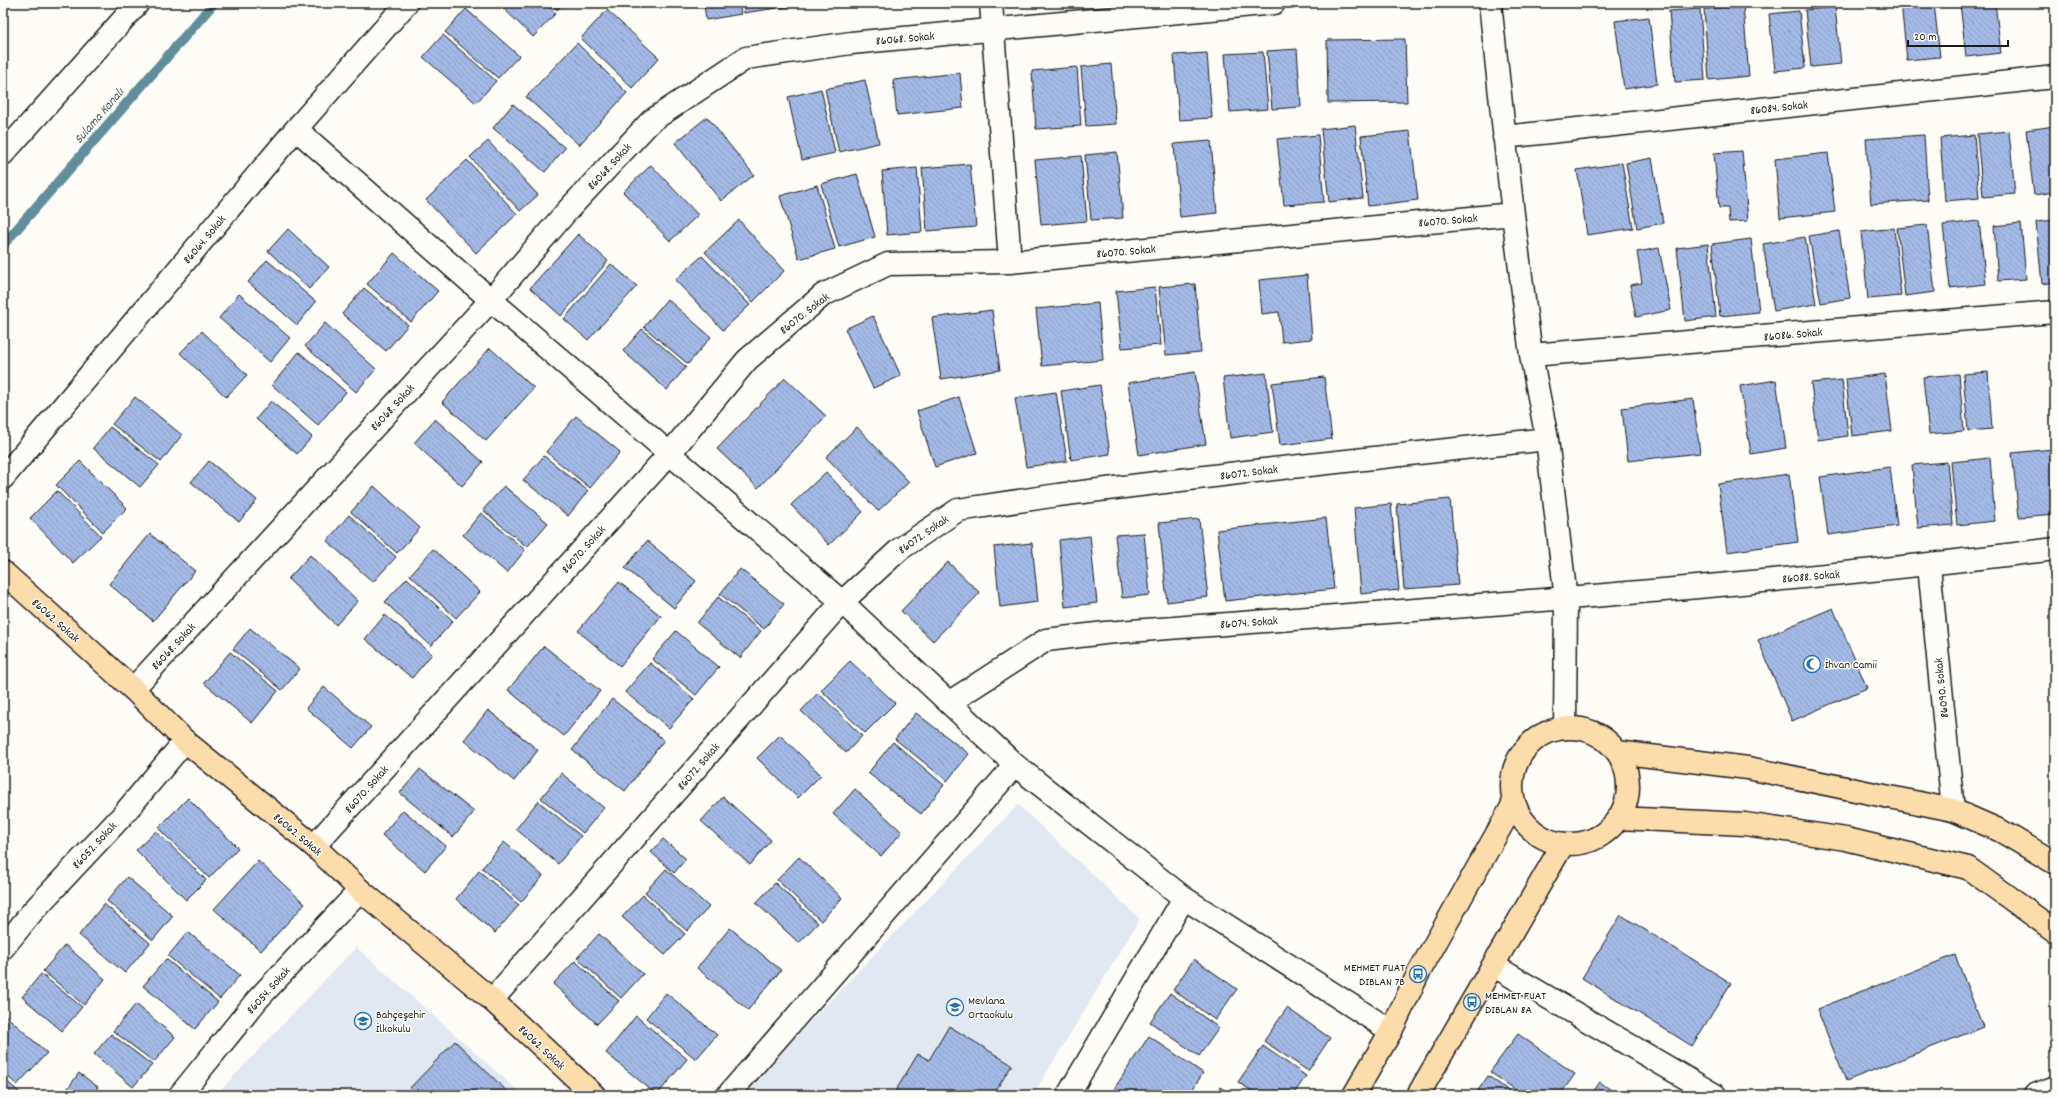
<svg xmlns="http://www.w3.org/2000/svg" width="2058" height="1098" viewBox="0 0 2058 1098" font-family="Dekko,sans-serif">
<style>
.built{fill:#e2e8f2}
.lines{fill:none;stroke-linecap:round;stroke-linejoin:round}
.stream{stroke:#618e9b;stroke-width:10}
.building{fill:url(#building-back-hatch);stroke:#1c1c1c}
.minor-casing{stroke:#1c1c1c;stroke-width:25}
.major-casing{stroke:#1c1c1c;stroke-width:25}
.minor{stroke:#fdfcf7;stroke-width:22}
.major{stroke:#fddcac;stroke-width:22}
.labels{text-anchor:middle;stroke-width:3;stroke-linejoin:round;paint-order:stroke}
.street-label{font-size:12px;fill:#1c1c1c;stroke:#fdfcf7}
.poi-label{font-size:12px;fill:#1c1c1c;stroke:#fdfcf7;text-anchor:start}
.water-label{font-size:13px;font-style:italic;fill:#445e66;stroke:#fdfcf7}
</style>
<defs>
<pattern id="building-back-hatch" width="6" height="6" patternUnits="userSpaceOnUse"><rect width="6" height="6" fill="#a3bae7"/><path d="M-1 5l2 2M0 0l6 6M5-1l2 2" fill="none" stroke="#8c9fc6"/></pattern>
</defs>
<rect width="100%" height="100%" fill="#fdfcf7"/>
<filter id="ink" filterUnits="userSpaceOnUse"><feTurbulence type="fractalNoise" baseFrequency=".025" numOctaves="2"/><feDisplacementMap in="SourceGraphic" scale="8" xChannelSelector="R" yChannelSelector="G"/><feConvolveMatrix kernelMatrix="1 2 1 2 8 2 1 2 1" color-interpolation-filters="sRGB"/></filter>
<g filter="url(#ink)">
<path class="built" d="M1018,805L1140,919L1033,1095H739Z
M356,947L523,1095H216Z"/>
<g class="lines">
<path class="stream" d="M3,245L214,3"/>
</g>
<path class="building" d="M498,3H545L556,13L533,37Z
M551,3H564L557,10Z
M704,3H739L741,14L706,20Z
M743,3H776L777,8L744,13Z
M780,3H813L781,8Z
M1901,3H1934L1940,57L1907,60Z
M1960,3H1995L2001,53L1966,57Z
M1743,6L1749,76L1709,80L1704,9Z
M1835,7L1841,64L1811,67L1805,10Z
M466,9L519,56L498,78L445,32Z
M1700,9L1705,80L1675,82L1669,11Z
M607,10L659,58L632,88L581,38Z
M1799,11L1805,68L1775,71L1769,14Z
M1649,17L1657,84L1624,89L1615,21Z
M443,35L496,81L476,103L423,57Z
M1405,39L1407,102L1328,103L1327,40Z
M577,43L627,93L579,145L526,97Z
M1297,49L1301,107L1272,109L1267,51Z
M1263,52L1268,109L1230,112L1225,54Z
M1207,53L1212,118L1179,120L1174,55Z
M1111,64L1116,124L1086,126L1081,67Z
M1077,67L1081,126L1036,129L1032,71Z
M960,73L963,108L897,115L893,80Z
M865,80L879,143L839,152L825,89Z
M821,89L835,153L802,160L788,97Z
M513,104L565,148L545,172L493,128Z
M707,117L754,175L721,201L675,143Z
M1355,125L1363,198L1329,202L1321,129Z
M2055,126V192L2034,195L2026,130Z
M1410,131L1418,200L1368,206L1361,136Z
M2009,131L2015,194L1983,197L1977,134Z
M1318,135L1324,202L1284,205L1277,139Z
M1924,135L1928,200L1871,204L1866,139Z
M1974,135L1979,198L1945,201L1940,138Z
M488,141L538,195L520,211L470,157Z
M1211,141L1217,213L1180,217L1174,144Z
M1742,151L1748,221L1729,222L1728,208H1719L1714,153Z
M1117,152L1123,218L1091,220L1085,155Z
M1828,153L1835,212L1780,218L1775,159Z
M1081,156L1087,221L1041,225L1035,160Z
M1652,158L1663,223L1637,228L1626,163Z
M467,160L517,214L476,253L426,200Z
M1622,163L1633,228L1587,235L1577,170Z
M970,164L976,227L927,231L922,168Z
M651,165L698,215L670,241L623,192Z
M917,168L922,232L887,235L882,171Z
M857,174L875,237L839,247L821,184Z
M817,185L835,249L799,259L780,196Z
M739,220L784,271L753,302L705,252Z
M2055,220V282L2042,284L2036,222Z
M1979,221L1986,284L1950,288L1943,225Z
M2021,223L2026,279L1998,281L1994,226Z
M1927,225L1935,292L1905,296L1897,228Z
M1894,228L1901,296L1868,299L1861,232Z
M288,229L329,267L309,289L268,251Z
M1839,231L1850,298L1821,303L1809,236Z
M578,234L608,261L561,316L530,288Z
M1805,237L1816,304L1774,311L1763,244Z
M1751,239L1759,312L1720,316L1712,244Z
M1708,244L1716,317L1685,321L1677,248Z
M1659,248L1671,310L1636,317L1630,285L1642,283L1637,252Z
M394,253L438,291L411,322L367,284Z
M702,256L750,305L723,330L675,280Z
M267,260L316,302L297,325L248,282Z
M611,264L637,286L588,340L564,319Z
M1307,275L1312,339L1282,342L1279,312L1262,314L1259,280Z
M1195,284L1201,352L1166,355L1159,287Z
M1155,287L1161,345L1122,348L1116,291Z
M364,288L408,325L386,351L342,314Z
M239,294L290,338L270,362L219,318Z
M667,299L711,337L688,364L644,327Z
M1098,303L1103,360L1042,366L1036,309Z
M992,310L1000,370L941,379L932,318Z
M873,316L901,376L873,388L845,329Z
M325,323L376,369L356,392L305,346Z
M642,329L686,367L667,390L623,351Z
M202,331L247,375L226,397L180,353Z
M490,348L534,388L486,441L442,402Z
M299,352L346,392L318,425L272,385Z
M1195,372L1206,444L1139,455L1128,383Z
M1988,372L1992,429L1968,431L1963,374Z
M1266,373L1273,432L1230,438L1223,378Z
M1885,374L1892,431L1852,436L1846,379Z
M1959,374L1964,431L1929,434L1923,377Z
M1324,377L1332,439L1280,445L1272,383Z
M785,378L826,416L758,488L717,449Z
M1776,380L1786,448L1751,454L1740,386Z
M1842,380L1848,436L1818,440L1811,383Z
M1100,385L1110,454L1071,460L1061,391Z
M1056,392L1067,461L1026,467L1015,398Z
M135,397L182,435L161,462L112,424Z
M959,397L977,453L935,467L917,411Z
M1693,399L1700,453L1628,461L1622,408Z
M271,401L312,437L297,454L256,419Z
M576,416L620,452L590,488L546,452Z
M435,419L483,462L462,486L414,443Z
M110,427L159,465L140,487L93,448Z
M857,427L909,482L878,511L826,457Z
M2053,449L2055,514L2019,517L2012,453Z
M544,456L588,491L568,516L523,480Z
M1990,458L1995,521L1957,525L1951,462Z
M80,461L127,508L103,532L56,485Z
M209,461L257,500L239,522L191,482Z
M1947,462L1953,525L1918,528L1912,465Z
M1890,467L1897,526L1828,535L1820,477Z
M826,472L863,512L829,545L791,505Z
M1789,474L1798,542L1727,552L1718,484Z
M374,486L420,528L397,553L351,512Z
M504,486L548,523L527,547L483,510Z
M57,491L101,536L73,563L30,518Z
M1450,499L1458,585L1404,589L1397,504Z
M1391,504L1399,590L1361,594L1354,508Z
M481,513L525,550L507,573L463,535Z
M349,515L396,557L373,582L327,541Z
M1326,518L1334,589L1225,601L1217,530Z
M1199,519L1208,597L1167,602L1159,523Z
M1144,533L1150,595L1122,598L1115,535Z
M150,534L195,571L153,621L109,584Z
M1090,536L1097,603L1065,607L1059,540Z
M647,541L696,581L674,608L625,568Z
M1032,543L1038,602L1000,607L994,547Z
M433,549L480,592L456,618L410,575Z
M310,555L358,601L336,625L288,579Z
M948,562L980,593L933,641L901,611Z
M740,569L784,604L764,629L720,594Z
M407,578L453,621L431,646L385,602Z
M619,582L661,616L620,666L578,631Z
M718,597L761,631L740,658L697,623Z
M1833,608L1867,688L1792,721L1758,640Z
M385,615L432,654L412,678L365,639Z
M250,628L300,669L282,690L233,649Z
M676,631L719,667L696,695L652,659Z
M544,646L600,691L564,736L508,690Z
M230,652L278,691L252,723L204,683Z
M850,661L895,703L865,733L821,690Z
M650,663L694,699L669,728L625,692Z
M324,687L371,727L353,748L306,708Z
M818,693L862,736L846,753L801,711Z
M612,699L664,740L625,791L572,750Z
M488,710L538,750L514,781L464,740Z
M916,713L969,754L947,781L895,739Z
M780,735L821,775L798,798L757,758Z
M893,742L944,785L921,814L868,773Z
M420,769L474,812L453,837L400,793Z
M561,773L604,808L583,833L541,798Z
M855,789L902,832L881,856L833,814Z
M723,797L771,840L750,865L701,821Z
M188,798L238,848L209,878L158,828Z
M538,801L581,836L558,864L516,829Z
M403,810L446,846L425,871L382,835Z
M156,831L206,880L186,900L136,850Z
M663,839L686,859L674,873L651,852Z
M504,842L543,876L521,902L482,868Z
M799,857L842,898L821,921L777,880Z
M258,861L305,904L261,951L214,909Z
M666,869L709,907L687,931L645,892Z
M479,871L519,905L495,933L456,899Z
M127,877L173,916L153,940L107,901Z
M775,883L818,923L799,943L756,903Z
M643,895L685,934L665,955L622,917Z
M104,904L150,943L125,973L79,935Z
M1621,915L1731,983L1692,1046L1582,978Z
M730,928L781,970L748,1010L697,968Z
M188,932L240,975L220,999L168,956Z
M599,934L643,974L621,998L577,958Z
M65,945L105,979L84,1005L43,971Z
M1955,955L1983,1027L1846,1081L1817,1009Z
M166,959L218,1002L195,1029L143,986Z
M1194,959L1237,989L1215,1020L1173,990Z
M575,961L619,1001L597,1024L553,984Z
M41,974L82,1007L62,1031L22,997Z
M666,993L717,1035L696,1059L646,1018Z
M1170,993L1219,1028L1199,1056L1150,1022Z
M136,1004L175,1037L154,1062L113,1031Z
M1287,1008L1330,1038L1308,1071L1264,1041Z
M3,1013L47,1053L17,1085L3,1072Z
M636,1016L687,1059L657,1095L606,1053Z
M949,1026L1012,1065L993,1095H893L918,1054L929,1060Z
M111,1034L152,1065L133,1087L94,1054Z
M1518,1034L1575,1074L1560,1095H1523L1490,1072Z
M1149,1036L1203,1073L1189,1095H1122L1114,1089Z
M455,1041L511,1095H416L409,1089Z
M1263,1046L1306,1076L1293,1095H1258L1238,1082Z
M79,1073L98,1087L93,1094L94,1095H63Z
M1488,1076L1515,1095H1475Z
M3,1078L20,1093L18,1095H3Z
M1600,1082L1618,1095H1591Z
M1220,1087L1232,1095H1214Z"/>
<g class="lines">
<g class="minor-casing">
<path id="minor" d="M991,3L1010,262
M1490,3L1513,214L1531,355L1547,439L1566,599L1565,728
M296,129L491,300L842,602L1015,765L1184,898L1391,1031
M1504,137L2055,77
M3,154L138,3
M1531,355L2055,312
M3,478L296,129L407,3
M1929,565L1953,810
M133,689L491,300L567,211L651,121L746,58L851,43L1274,3
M950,702L1046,640L1105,633C1422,609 1740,589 2055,549
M314,846L670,453L747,360L823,295L888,264L1010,262L1513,214
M3,948L33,911L122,816L185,741
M1494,966L1715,1095
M492,1000L842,602L900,549L958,510L1058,495L1246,472L1547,439
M180,1095L257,1000L360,890
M728,1095L1015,765
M1068,1095L1184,898
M2035,1095L2055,1087"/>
</g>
<g class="major-casing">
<path id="major" d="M3,572L133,689L185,741L314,846L360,890L492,1000L594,1095
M1512 786a58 58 0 1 1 116 0a58 58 0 1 1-116 0Z
M1617,752L1748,768L1953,810L2001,831L2055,863
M1618,818L1745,824L1846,839L1968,868L2055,931
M1354,1095L1391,1031L1418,974L1514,803
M1418,1095L1563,844"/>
</g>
<use href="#minor" class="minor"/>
<use href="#major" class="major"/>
</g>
</g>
<defs>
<g id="mosque-ring" transform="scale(0.9)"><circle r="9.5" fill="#fdfcf7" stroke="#1f6fb2" stroke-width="1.5"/><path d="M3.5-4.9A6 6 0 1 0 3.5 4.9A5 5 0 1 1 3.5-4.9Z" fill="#1f6fb2"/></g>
<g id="bus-ring" transform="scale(0.9)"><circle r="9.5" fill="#fdfcf7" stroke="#1f6fb2" stroke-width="1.5"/><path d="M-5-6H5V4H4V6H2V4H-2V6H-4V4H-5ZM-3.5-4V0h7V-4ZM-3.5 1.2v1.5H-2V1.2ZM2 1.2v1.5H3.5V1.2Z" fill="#1f6fb2"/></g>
<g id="school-ring" transform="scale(0.9)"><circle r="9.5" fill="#fdfcf7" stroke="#1f6fb2" stroke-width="1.5"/><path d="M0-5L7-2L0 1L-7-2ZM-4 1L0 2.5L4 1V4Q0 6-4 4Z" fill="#1f6fb2"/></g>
</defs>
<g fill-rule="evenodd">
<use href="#mosque-ring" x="1812" y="664"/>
<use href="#bus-ring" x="1418" y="974"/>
<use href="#bus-ring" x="1472" y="1002"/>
<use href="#school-ring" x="955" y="1007"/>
<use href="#school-ring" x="363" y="1021"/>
</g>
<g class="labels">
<g class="street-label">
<text transform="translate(905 38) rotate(-5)" y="4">86068. Sokak</text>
<text transform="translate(1779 107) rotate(-6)" y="4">86084. Sokak</text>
<text transform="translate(609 166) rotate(-47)" y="4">86068. Sokak</text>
<text transform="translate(1448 220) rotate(-5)" y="4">86070. Sokak</text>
<text transform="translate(204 239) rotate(-50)" y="4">86064. Sokak</text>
<text transform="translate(1126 251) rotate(-5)" y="4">86070. Sokak</text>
<text transform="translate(804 313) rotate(-38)" y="4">86070. Sokak</text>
<text transform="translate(1793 334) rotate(-5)" y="4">86086. Sokak</text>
<text transform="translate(392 407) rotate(-47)" y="4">86068. Sokak</text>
<text transform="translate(1249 472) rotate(-7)" y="4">86072. Sokak</text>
<text transform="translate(923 534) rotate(-35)" y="4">86072. Sokak</text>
<text transform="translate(583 549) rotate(-48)" y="4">86070. Sokak</text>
<text transform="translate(1811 576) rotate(-5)" y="4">86088. Sokak</text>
<text transform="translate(56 620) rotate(42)" y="4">86062. Sokak</text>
<text transform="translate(1249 622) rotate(-4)" y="4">86074. Sokak</text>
<text transform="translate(173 646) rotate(-47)" y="4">86068. Sokak</text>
<text transform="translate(1941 688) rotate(-96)" y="4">86090. Sokak</text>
<text transform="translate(698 766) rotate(-49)" y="4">86072. Sokak</text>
<text transform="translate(366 789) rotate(-48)" y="4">86070. Sokak</text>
<text transform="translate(298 834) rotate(40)" y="4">86062. Sokak</text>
<text transform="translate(94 845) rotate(-47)" y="4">86052. Sokak</text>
<text transform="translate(268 990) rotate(-48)" y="4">86054. Sokak</text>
<text transform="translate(542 1047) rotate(43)" y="4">86062. Sokak</text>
</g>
<g class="poi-label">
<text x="1825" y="668">İhvan Camii</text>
<text x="1405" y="971" text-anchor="end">MEHMET FUAT<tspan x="1405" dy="14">DIBLAN 7B</tspan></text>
<text x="1485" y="999">MEHMET FUAT<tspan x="1485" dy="14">DIBLAN 8A</tspan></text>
<text x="968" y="1004">Mevlana<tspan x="968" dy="14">Ortaokulu</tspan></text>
<text x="376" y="1018">Bahçeşehir<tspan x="376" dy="14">İlkokulu</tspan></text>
</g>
<g class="water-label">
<text transform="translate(98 115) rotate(-49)" y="5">Sulama Kanalı</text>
</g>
</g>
<rect width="2058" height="1098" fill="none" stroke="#fdfcf7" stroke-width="16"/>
<rect x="8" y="8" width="2042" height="1082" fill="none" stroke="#1c1c1c" stroke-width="1.5" filter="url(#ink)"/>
<path d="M1908 40v6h100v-6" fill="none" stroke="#1c1c1c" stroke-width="2"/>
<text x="1914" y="40" font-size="12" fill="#1c1c1c" stroke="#fdfcf7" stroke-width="3" paint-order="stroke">20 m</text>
</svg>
